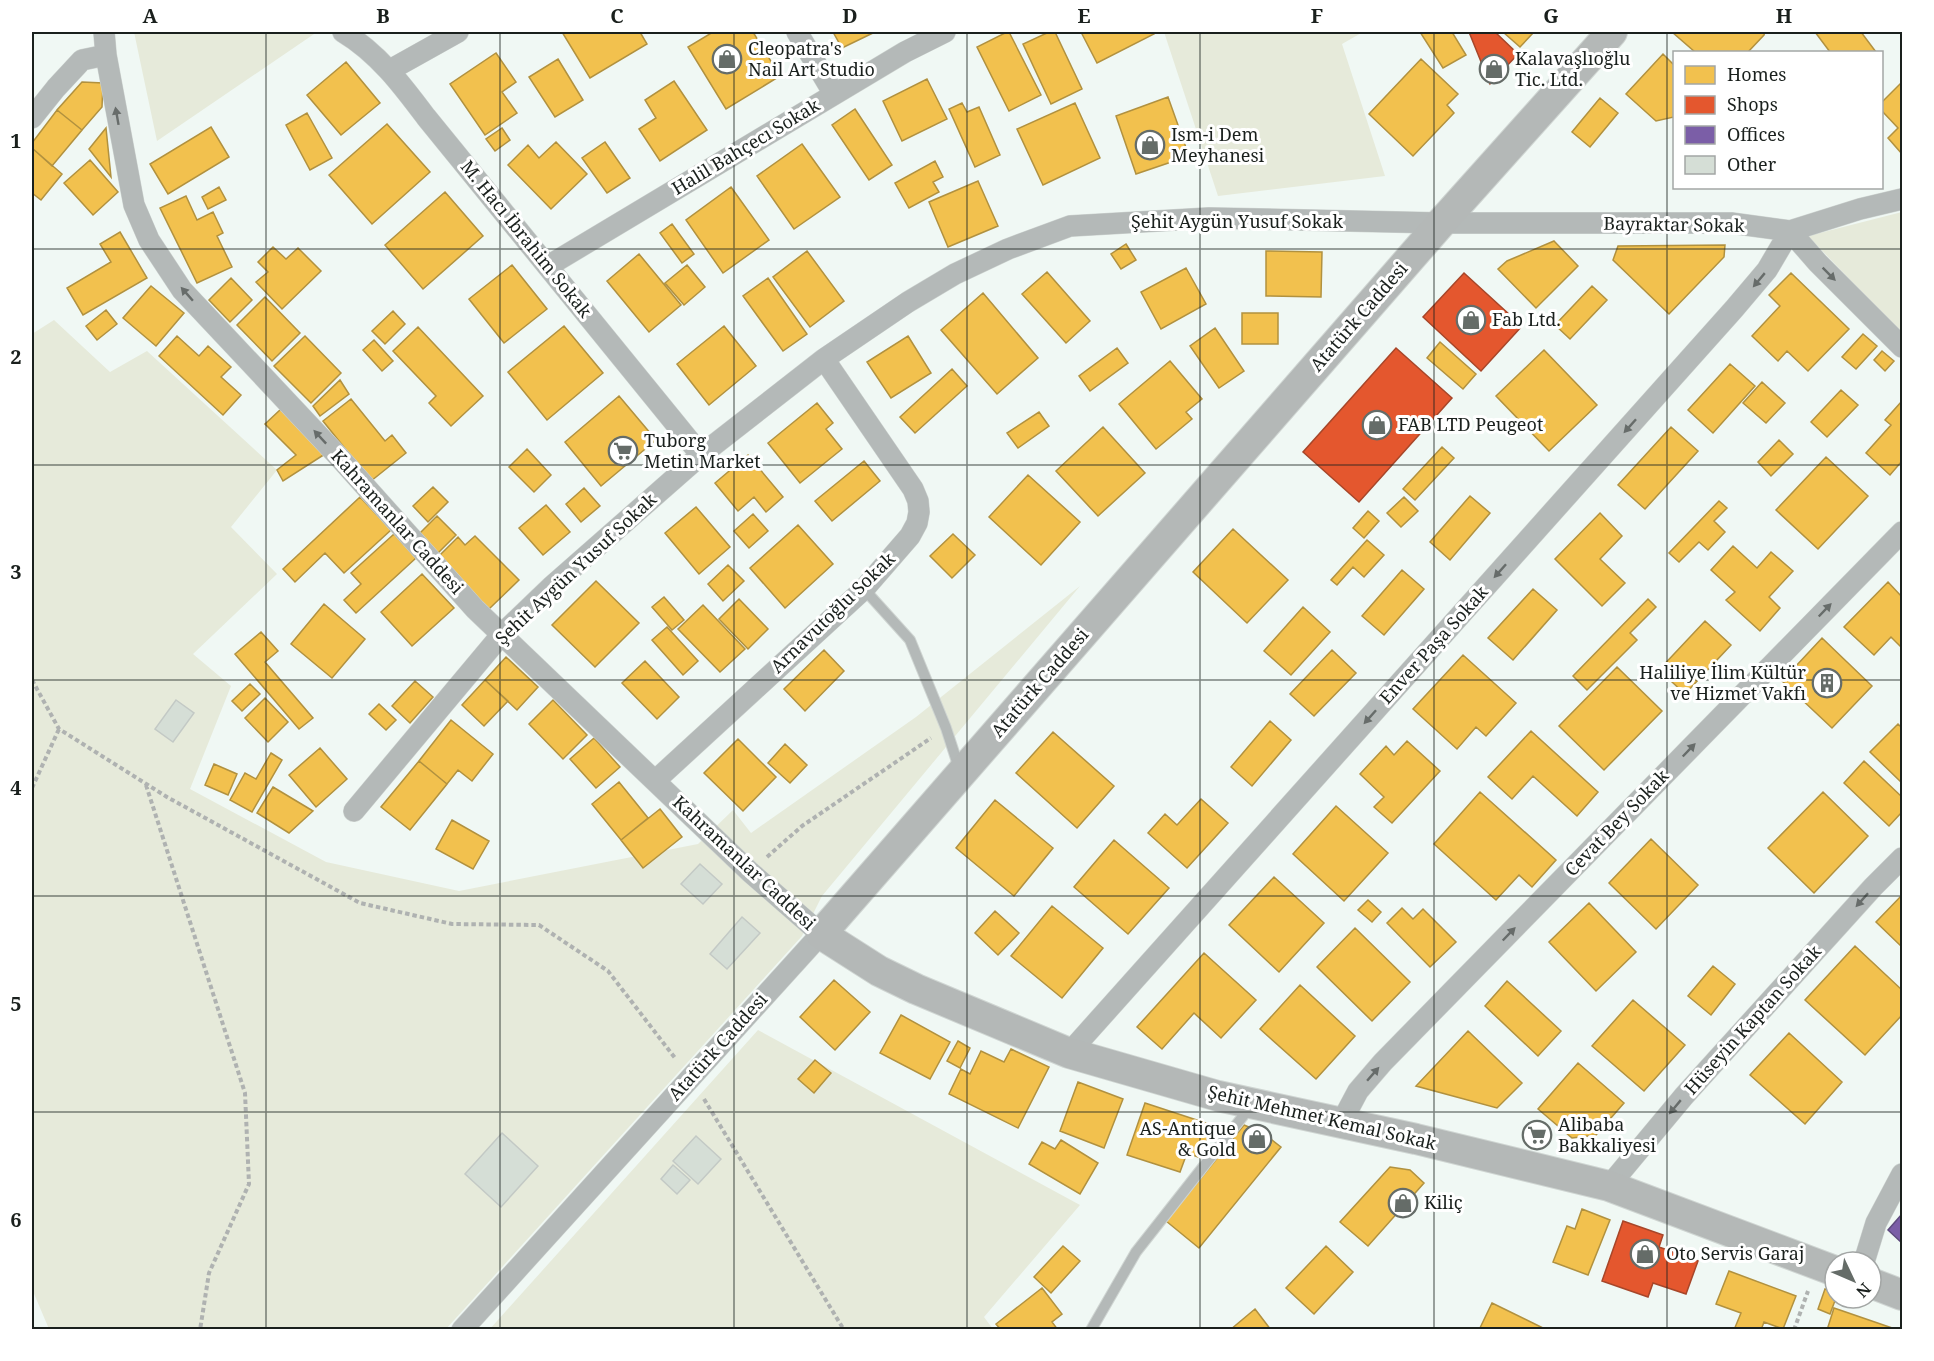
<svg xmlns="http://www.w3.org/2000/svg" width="1934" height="1361" viewBox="0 0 1934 1361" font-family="'Noto Serif',serif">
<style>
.green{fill:#e6eada}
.homes{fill:#f2c14e;stroke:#b1913f;stroke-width:1.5}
.shops{fill:#e4572e;stroke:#a74629;stroke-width:1.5}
.offices{fill:#7b5ea7;stroke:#5e4b7e;stroke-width:1.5}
.building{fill:#d5ded6;stroke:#c3c9c5;stroke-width:1.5}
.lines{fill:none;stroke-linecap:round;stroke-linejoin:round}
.lane-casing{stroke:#cfd5d2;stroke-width:12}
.street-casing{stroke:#cfd5d2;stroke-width:22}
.secondary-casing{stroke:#cfd5d2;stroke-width:32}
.path{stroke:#afb2b1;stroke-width:4;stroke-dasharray:4.5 3;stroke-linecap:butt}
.lane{stroke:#b4b9b8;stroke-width:10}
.street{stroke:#b4b9b8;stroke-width:21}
.secondary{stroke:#b4b8b7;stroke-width:30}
.oneway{fill:#676c6a}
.grid{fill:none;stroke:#1a201d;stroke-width:1.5;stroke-opacity:0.55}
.labels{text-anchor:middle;stroke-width:6;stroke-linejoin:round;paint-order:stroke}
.poi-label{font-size:18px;fill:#1a201d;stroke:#fff;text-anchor:start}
.street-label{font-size:18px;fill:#1a201d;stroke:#fff}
.neatline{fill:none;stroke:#1a201d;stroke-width:2}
.grid-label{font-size:20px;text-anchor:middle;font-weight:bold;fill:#1a201d}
</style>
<rect width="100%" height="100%" fill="#f0f8f4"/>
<path class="green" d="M134,32H317L157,141Z
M1164,32H1363L1342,44L1385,176L1218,196Z
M1902,212V334L1808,236Z
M54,320L110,372L147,351L277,470L231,527L277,574L193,654L231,686L190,789L326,862L459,891L698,844L733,810L751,833L916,717L1080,586L822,896L802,936L446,1329H49L32,1289V334Z
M758,1030L1080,1205L984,1317L993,1329L489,1330Z"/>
<path class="homes" d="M562,32H640L647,44L590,78Z
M713,32H753L780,76L726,109L688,47Z
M833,32H875L842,48Z
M1007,32H1009L1041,95L1009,111L977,47Z
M1049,32H1055L1082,89L1051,104L1023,44Z
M1081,32H1153L1154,34L1097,63Z
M1420,32H1452L1466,55L1443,68Z
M1503,32H1534L1520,47Z
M1672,32H1765L1764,35L1748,52H1695Z
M1815,32H1861L1876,52H1830Z
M496,53L516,82L502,92L517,113L485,135L450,84Z
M1663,54L1674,65V117L1656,121L1626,94Z
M558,59L583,100L555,117L529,77Z
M1421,59L1458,94L1447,105L1454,113L1413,156L1369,114Z
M346,62L380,103L341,135L307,95Z
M927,79L947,119L902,141L883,101Z
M674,81L707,130L660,161L639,129L656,118L645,100Z
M82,82L103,83L102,107L82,130L57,110Z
M1902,82V154L1888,138L1898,128L1882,111V102Z
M1168,97L1189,156L1136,174L1116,116Z
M1600,98L1618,113L1590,147L1572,132Z
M962,103L967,112L979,107L1000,155L975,167L949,109Z
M1075,103L1100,158L1043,185L1017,129Z
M855,109L892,165L869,180L832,125Z
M57,110L82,130L52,166L32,148V143Z
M307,113L332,158L310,170L286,125Z
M387,124L430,172L372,224L329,175Z
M211,127L229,157L168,194L150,164Z
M106,128L111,177L89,149Z
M502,128L510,140L495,151L486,139Z
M556,142L587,174L551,209L508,165L528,145L539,158Z
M605,142L630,178L607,193L582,158Z
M802,144L840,197L794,229L757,176Z
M32,148L62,174L41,200L32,193Z
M90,160L118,192L93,215L64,183Z
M935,161L943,177L933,182L939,192L909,208L895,183Z
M978,181L998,226L948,247L929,202Z
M219,187L226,200L208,209L202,197Z
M731,187L769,240L723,273L686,220Z
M445,192L483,236L423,289L385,245Z
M186,196L197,220L213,212L223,233L217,236L232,267L197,283L160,208Z
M672,224L694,254L682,263L660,233Z
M120,232L147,278L83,315L67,288L111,262L100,244Z
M1554,241L1578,266L1536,308L1498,269L1507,261Z
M1126,244L1136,260L1121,269L1111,254Z
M1725,245L1724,257L1669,314L1613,260L1618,246Z
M273,247L286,259L298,248L321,271L282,309L256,282L268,272L258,262Z
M807,251L844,301L810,327L773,277Z
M1266,251L1322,252L1321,297L1266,296Z
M639,254L681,305L649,332L607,281Z
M512,265L547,309L504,343L469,299Z
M687,265L705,287L684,305L665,283Z
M1186,268L1206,304L1161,329L1141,292Z
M1047,272L1090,321L1066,343L1022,294Z
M1791,273L1849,329L1808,371L1787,351L1778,361L1752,336L1780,306L1769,295Z
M231,278L252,300L230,322L209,300Z
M768,278L807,334L783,351L743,296Z
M151,286L184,313L156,346L123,318Z
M1592,286L1607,300L1570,339L1555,325Z
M983,293L1038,358L997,394L941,330Z
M265,297L300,333L272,361L237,325Z
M106,310L117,324L97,340L86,326Z
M393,311L405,324L385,344L372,331Z
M1242,313H1278V344H1242Z
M564,326L603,373L547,420L508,372Z
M724,326L756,366L709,405L677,364Z
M418,327L483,396L451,426L429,403L436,396L393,351Z
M1215,328L1244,371L1219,388L1190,346Z
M1863,334L1877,346L1856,369L1842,357Z
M177,336L199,356L208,346L231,367L221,377L241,395L223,415L159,356Z
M305,336L341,373L311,403L274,366Z
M908,336L931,373L891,398L867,362Z
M374,340L393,361L382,371L363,350Z
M1440,342L1476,374L1463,389L1427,358Z
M1117,348L1128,363L1090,391L1079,376Z
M1544,350L1597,405L1549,451L1496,396Z
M1882,351L1894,361L1885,371L1874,360Z
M1170,361L1202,399L1186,412L1192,419L1156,449L1119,404Z
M1730,364L1755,386L1713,433L1688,410Z
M952,369L967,386L915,433L900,417Z
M340,380L349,394L320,416L313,406Z
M1762,382L1785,403L1766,423L1743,403Z
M1841,390L1858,405L1827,437L1811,422Z
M619,396L656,440L601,486L565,442Z
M351,399L385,441L392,435L406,453L371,481L323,421Z
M1902,401V461L1890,475L1866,453L1891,425L1885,420Z
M817,403L833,423L826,429L842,449L800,483L768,443Z
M281,409L325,454L283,481L277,470L296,455L265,424Z
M1039,412L1049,426L1018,448L1007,433Z
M1103,427L1145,473L1098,516L1056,471Z
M1671,427L1698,451L1645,509L1618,485Z
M1779,440L1793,454L1771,476L1758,462Z
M1442,447L1454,458L1415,500L1403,489Z
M527,449L551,475L534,492L509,467Z
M748,455L783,497L766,512L754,497L738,511L715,483Z
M1826,457L1868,496L1818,549L1776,510Z
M864,461L880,481L832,521L815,501Z
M1028,475L1080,522L1041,565L989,517Z
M433,487L448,502L428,522L413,506Z
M584,488L600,506L581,522L566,504Z
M1470,496L1490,513L1450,560L1430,542Z
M360,497L391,530L344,573L325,553L295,582L283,569Z
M1404,497L1418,511L1401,527L1387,513Z
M1719,501L1727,508L1714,521L1725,532L1708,550L1699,542L1679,562L1669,553Z
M546,505L570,532L543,555L519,528Z
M696,507L730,547L699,574L665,533Z
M1368,511L1379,521L1364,538L1353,528Z
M1600,513L1622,536L1600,559L1625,583L1602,606L1555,559Z
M753,514L768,531L749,548L734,531Z
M437,516L456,535L435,556L416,537Z
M798,525L833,564L785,608L750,568Z
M1233,529L1288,580L1247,623L1193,572Z
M394,534L416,558L356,613L344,600L361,584L351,573Z
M953,534L975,555L952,578L930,556Z
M475,536L519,580L489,609L437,558L458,537L465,545Z
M1367,540L1384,555L1364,577L1353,567L1337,585L1331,580Z
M1733,546L1757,568L1771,552L1793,571L1769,597L1780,608L1760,631L1726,600L1735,592L1711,570Z
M728,565L744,581L723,601L708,584Z
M1402,570L1424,589L1384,635L1362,616Z
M422,574L454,608L412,646L381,612Z
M596,581L639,623L595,667L552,625Z
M1888,582L1902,597V648L1891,637L1874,655L1844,627Z
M1533,589L1557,610L1513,660L1488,638Z
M664,597L684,620L672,630L652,607Z
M739,599L768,629L748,649L719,619Z
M1648,599L1656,607L1630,633L1637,640L1587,690L1573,676Z
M324,604L365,639L332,678L291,644Z
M703,605L745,649L720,672L678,629Z
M1303,607L1330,632L1291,675L1264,651Z
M1705,621L1731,645L1685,694L1659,670Z
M667,627L698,661L683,675L652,640Z
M261,632L278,651L265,662L313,718L299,729L235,654Z
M1822,638L1872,686L1832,728L1782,681Z
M824,650L844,671L805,711L784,689Z
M1332,650L1356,673L1314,716L1290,694Z
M1463,655L1516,703L1486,736L1476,727L1457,749L1413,709Z
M506,657L538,687L517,710L485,680Z
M645,661L679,697L657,719L622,683Z
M1617,667L1662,711L1604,770L1559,726Z
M485,680L508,701L484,726L462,705Z
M415,681L433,697L410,723L392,706Z
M250,684L260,694L242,711L232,701Z
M265,698L288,722L268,742L245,718Z
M553,700L587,735L563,759L529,724Z
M379,704L396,720L386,730L369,714Z
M451,720L493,754L472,781L458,770L447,784L419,761Z
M1270,721L1291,740L1252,786L1231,767Z
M1898,724L1902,728V783L1870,752Z
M1531,731L1598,792L1577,816L1533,776L1512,799L1488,777Z
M1053,732L1114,786L1077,828L1016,773Z
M594,738L620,767L596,788L570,759Z
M738,739L776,777L743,811L704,773Z
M1407,741L1440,771L1392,823L1374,807L1384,797L1360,774L1386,746L1394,755Z
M785,744L807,765L790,783L768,763Z
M320,748L347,779L316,807L289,775Z
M271,753L282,760L252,812L230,800L245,773L256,779Z
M419,761L447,784L410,830L381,807Z
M1864,761L1902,797V812L1889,826L1844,783Z
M214,764L237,774L228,795L205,785Z
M619,782L648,818L621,840L592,804Z
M273,787L313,811L289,833L257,813Z
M1480,792L1556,860L1532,887L1519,875L1496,900L1434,844Z
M1823,792L1868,836L1814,893L1768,848Z
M1201,799L1228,823L1187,868L1148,833L1165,814L1177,825Z
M995,800L1053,848L1014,896L956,848Z
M1336,806L1388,853L1344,901L1293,854Z
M660,809L682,837L643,868L621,840Z
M452,820L489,841L473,869L436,849Z
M1651,839L1698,885L1656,929L1609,883Z
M1114,840L1169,888L1128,934L1074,887Z
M1274,877L1324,923L1279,972L1229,925Z
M1902,895V947L1876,922Z
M1368,900L1381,912L1372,922L1358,910Z
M1589,903L1636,952L1596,991L1549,942Z
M1052,906L1103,948L1062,998L1011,956Z
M1402,908L1413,919L1423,909L1456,942L1430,967L1387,923Z
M995,911L1019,933L998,955L975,933Z
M1355,928L1410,982L1372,1021L1317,967Z
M1855,946L1902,990V1015L1865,1055L1805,1000Z
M1204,953L1256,1000L1221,1038L1194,1013L1162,1049L1137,1027Z
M1713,966L1735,984L1711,1015L1688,996Z
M834,980L870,1012L835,1050L800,1017Z
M1507,981L1561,1031L1538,1056L1485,1006Z
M1300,985L1355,1036L1316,1079L1260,1029Z
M1633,1000L1685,1045L1644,1091L1592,1046Z
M901,1015L950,1042L930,1079L880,1053Z
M1468,1031L1522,1083L1497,1108L1416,1086Z
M1789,1033L1842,1082L1805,1124L1750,1075Z
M958,1041L970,1048L960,1068L947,1061Z
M1011,1049L1049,1067L1018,1128L949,1094L961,1069L970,1074L981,1051L1004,1062Z
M815,1060L831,1073L814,1093L798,1079Z
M1578,1063L1624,1103L1596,1135L1572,1138L1538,1109Z
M1078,1082L1123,1099L1104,1148L1060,1131Z
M1145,1103L1212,1125L1201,1158L1187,1153L1180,1172L1127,1155Z
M1244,1125L1263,1133L1281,1147L1199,1248L1166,1221Z
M1061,1140L1098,1163L1080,1194L1029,1164L1042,1142L1055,1149Z
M1390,1167L1410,1170L1424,1183L1368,1246L1340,1222Z
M1582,1209L1610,1220L1588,1275L1553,1262L1567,1226L1575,1229Z
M1063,1246L1080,1261L1051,1293L1034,1277Z
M1326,1246L1353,1272L1314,1314L1286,1288Z
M1729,1271L1796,1296L1783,1329L1764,1322L1761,1330H1734L1741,1313L1716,1304Z
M1042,1288L1062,1314L1052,1322L1058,1330H1001L996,1324Z
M1825,1289L1835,1292L1836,1298L1830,1314L1818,1309Z
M1492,1303L1547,1330H1479Z
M1834,1308L1898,1330H1827Z
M1255,1309L1271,1330H1230Z"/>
<path class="shops" d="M1469,32H1495L1518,54L1490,84Z
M1464,273L1522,326L1481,371L1423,317Z
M1396,348L1452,398L1359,502L1303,452Z
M1623,1221L1663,1235L1659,1247L1698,1261L1686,1294L1653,1283L1648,1297L1602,1281Z"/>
<path class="offices" d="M1902,1214V1243L1888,1230Z"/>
<path class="building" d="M176,700L194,713L173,742L155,729Z
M700,864L722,884L703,904L681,884Z
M742,917L760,933L727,969L710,954Z
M502,1133L538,1166L501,1207L465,1174Z
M696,1136L721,1159L698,1184L673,1161Z
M673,1165L690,1180L677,1194L661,1179Z"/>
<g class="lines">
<g class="lane-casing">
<path id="lane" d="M864,589L910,640L946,728L959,768
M1091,1330L1136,1252L1251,1106"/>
</g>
<g class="street-casing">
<path id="street" d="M104,32L106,55L134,205L149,240L182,290L338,456L475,609L750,872L821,934L462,1330
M343,32C378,53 402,85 426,117L701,455
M797,32L834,94
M390,70L458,32
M32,118L56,88L82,60L106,55
M1790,231L1818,263L1902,347
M548,266L905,52L945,32
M656,780L864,589L910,536L917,523L919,512L918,501L913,489L824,359
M354,811L502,634L551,587L701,455L824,359L908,302L955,274L1008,249L1070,226L1209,218L1441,223H1731L1790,231L1860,209L1902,199
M1069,1053L1734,309L1767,270L1790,231
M1341,1123L1358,1091L1383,1062L1902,532
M1609,1186L1684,1096L1873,887L1902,858
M1864,1262L1876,1223L1902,1174"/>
</g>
<g class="secondary-casing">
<path id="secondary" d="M1612,32L1441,223L821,934L879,971L916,989L1069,1053L1218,1096L1416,1139L1609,1186L1835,1271
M1871,1283L1902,1295"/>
</g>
<path class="path" d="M32,680L59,729L167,797L360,903L452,924L539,925L608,971L675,1058
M146,785L245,1093L249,1184L209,1273L200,1330
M32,788L59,729
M767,857L802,826L931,738
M704,1099L844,1330
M1794,1330L1808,1291"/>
<use href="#lane" class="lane"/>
<use href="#street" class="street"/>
<use href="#secondary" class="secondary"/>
</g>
<defs><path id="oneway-solid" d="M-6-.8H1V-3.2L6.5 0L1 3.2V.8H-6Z" transform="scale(1.5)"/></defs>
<g class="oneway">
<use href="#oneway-solid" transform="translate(117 116) rotate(-100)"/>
<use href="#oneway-solid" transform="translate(1829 274) rotate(45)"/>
<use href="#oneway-solid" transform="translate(1759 280) rotate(130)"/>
<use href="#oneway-solid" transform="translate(187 294) rotate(-131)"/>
<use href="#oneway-solid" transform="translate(1630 426) rotate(132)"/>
<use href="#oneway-solid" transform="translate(320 437) rotate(-133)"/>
<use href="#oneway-solid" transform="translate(1500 571) rotate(132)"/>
<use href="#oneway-solid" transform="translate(1825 610) rotate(-46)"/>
<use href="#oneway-solid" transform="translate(1370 717) rotate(132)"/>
<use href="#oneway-solid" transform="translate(1689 750) rotate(-46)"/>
<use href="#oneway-solid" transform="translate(1862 900) rotate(132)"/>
<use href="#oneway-solid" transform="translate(1509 934) rotate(-46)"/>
<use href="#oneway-solid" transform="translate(1373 1074) rotate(-49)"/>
<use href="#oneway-solid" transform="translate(1675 1107) rotate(130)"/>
</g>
<path class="grid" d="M266,32V1330M500,32V1330M734,32V1330M967,32V1330M1200,32V1330M1434,32V1330M1667,32V1330M32,249H1902M32,465H1902M32,680H1902M32,896H1902M32,1112H1902"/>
<defs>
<g id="shop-ring" transform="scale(1.5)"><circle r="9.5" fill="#fff" stroke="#656c68" stroke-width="1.5"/><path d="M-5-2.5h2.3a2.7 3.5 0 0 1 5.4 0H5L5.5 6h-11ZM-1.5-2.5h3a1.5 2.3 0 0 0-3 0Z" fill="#656c68"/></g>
<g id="supermarket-ring" transform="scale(1.5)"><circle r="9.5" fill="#fff" stroke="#656c68" stroke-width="1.5"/><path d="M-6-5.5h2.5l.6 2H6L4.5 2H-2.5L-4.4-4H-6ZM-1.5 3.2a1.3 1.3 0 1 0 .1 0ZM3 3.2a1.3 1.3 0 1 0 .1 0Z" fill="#656c68"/></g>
<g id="building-ring" transform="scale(1.5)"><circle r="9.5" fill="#fff" stroke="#656c68" stroke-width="1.5"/><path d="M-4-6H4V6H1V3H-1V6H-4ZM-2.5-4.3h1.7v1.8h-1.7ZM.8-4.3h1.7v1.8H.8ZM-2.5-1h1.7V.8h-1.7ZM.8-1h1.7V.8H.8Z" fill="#656c68"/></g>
</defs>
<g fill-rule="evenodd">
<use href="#shop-ring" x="727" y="59"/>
<use href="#shop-ring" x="1494" y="69"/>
<use href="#shop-ring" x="1150" y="145"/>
<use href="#shop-ring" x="1471" y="320"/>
<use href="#shop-ring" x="1377" y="425"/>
<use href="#supermarket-ring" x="623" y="451"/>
<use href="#building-ring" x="1827" y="683"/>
<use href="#supermarket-ring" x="1537" y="1135"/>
<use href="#shop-ring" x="1257" y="1139"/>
<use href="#shop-ring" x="1403" y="1203"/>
<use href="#shop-ring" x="1645" y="1254"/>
</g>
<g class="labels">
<g class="poi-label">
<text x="748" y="55">Cleopatra's<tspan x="748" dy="21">Nail Art Studio</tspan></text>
<text x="1515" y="65">Kalavaşlıoğlu<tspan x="1515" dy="21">Tic. Ltd.</tspan></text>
<text x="1171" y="141">Ism-i Dem<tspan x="1171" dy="21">Meyhanesi</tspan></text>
<text x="1492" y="326">Fab Ltd.</text>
<text x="1398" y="431">FAB LTD Peugeot</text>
<text x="644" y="447">Tuborg<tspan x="644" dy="21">Metin Market</tspan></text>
<text x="1806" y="679" text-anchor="end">Haliliye İlim Kültür<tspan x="1806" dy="21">ve Hizmet Vakfı</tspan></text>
<text x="1558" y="1131">Alibaba<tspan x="1558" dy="21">Bakkaliyesi</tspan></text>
<text x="1236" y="1135" text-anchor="end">AS-Antique<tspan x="1236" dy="21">&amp; Gold</tspan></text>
<text x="1424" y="1209">Kiliç</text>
<text x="1666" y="1260">Oto Servis Garaj</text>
</g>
<g class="street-label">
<text transform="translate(746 147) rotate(-31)" y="6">Halil Bahçecı Sokak</text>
<text x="1237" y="228">Şehit Aygün Yusuf Sokak</text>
<text transform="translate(1674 225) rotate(1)" y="6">Bayraktar Sokak</text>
<text transform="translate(526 239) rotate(51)" y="6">M. Hacı İbrahim Sokak</text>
<text transform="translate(1359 317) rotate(-49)" y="6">Atatürk Caddesi</text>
<text transform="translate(397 522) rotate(48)" y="6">Kahramanlar Caddesi</text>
<text transform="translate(576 569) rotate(-43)" y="6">Şehit Aygün Yusuf Sokak</text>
<text transform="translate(833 613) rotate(-44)" y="6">Arnavutoğlu Sokak</text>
<text transform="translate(1434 645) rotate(-48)" y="6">Enver Paşa Sokak</text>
<text transform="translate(1040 683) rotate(-49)" y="6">Atatürk Caddesi</text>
<text transform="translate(1617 823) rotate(-46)" y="6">Cevat Bey Sokak</text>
<text transform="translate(744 863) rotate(43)" y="6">Kahramanlar Caddesi</text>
<text transform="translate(1753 1020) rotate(-48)" y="6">Hüseyin Kaptan Sokak</text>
<text transform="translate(718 1047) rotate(-48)" y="6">Atatürk Caddesi</text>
<text transform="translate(1322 1118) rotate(13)" y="6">Şehit Mehmet Kemal Sokak</text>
</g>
</g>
<rect width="1934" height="1361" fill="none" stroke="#ffffff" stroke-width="66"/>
<rect x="1673" y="51" width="210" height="138" fill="#ffffff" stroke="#a3a6a5" stroke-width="1.5"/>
<rect x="1685" y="66" width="30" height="18" fill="#f2c14e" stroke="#a3a6a5" stroke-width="1.5"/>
<text x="1727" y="81" font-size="18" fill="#1a201d">Homes</text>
<rect x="1685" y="96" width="30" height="18" fill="#e4572e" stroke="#a3a6a5" stroke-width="1.5"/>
<text x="1727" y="111" font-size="18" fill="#1a201d">Shops</text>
<rect x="1685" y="126" width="30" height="18" fill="#7b5ea7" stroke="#a3a6a5" stroke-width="1.5"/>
<text x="1727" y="141" font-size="18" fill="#1a201d">Offices</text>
<rect x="1685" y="156" width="30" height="18" fill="#d5ded6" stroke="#a3a6a5" stroke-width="1.5"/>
<text x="1727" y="171" font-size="18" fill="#1a201d">Other</text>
<g transform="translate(1853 1280) rotate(134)"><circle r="28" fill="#ffffff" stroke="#a3a6a5" stroke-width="1.5"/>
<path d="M0-4.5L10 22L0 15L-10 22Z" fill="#656c68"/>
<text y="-9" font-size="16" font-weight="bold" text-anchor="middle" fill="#1a201d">N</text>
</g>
<rect x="33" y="33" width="1868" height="1295" class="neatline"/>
<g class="grid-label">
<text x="150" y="23">A</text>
<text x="383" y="23">B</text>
<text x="617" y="23">C</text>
<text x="850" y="23">D</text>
<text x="1084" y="23">E</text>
<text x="1317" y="23">F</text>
<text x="1551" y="23">G</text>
<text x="1784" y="23">H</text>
<text x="16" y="148">1</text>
<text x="16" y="364">2</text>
<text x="16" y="579">3</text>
<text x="16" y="795">4</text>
<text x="16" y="1011">5</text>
<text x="16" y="1227">6</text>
</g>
</svg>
